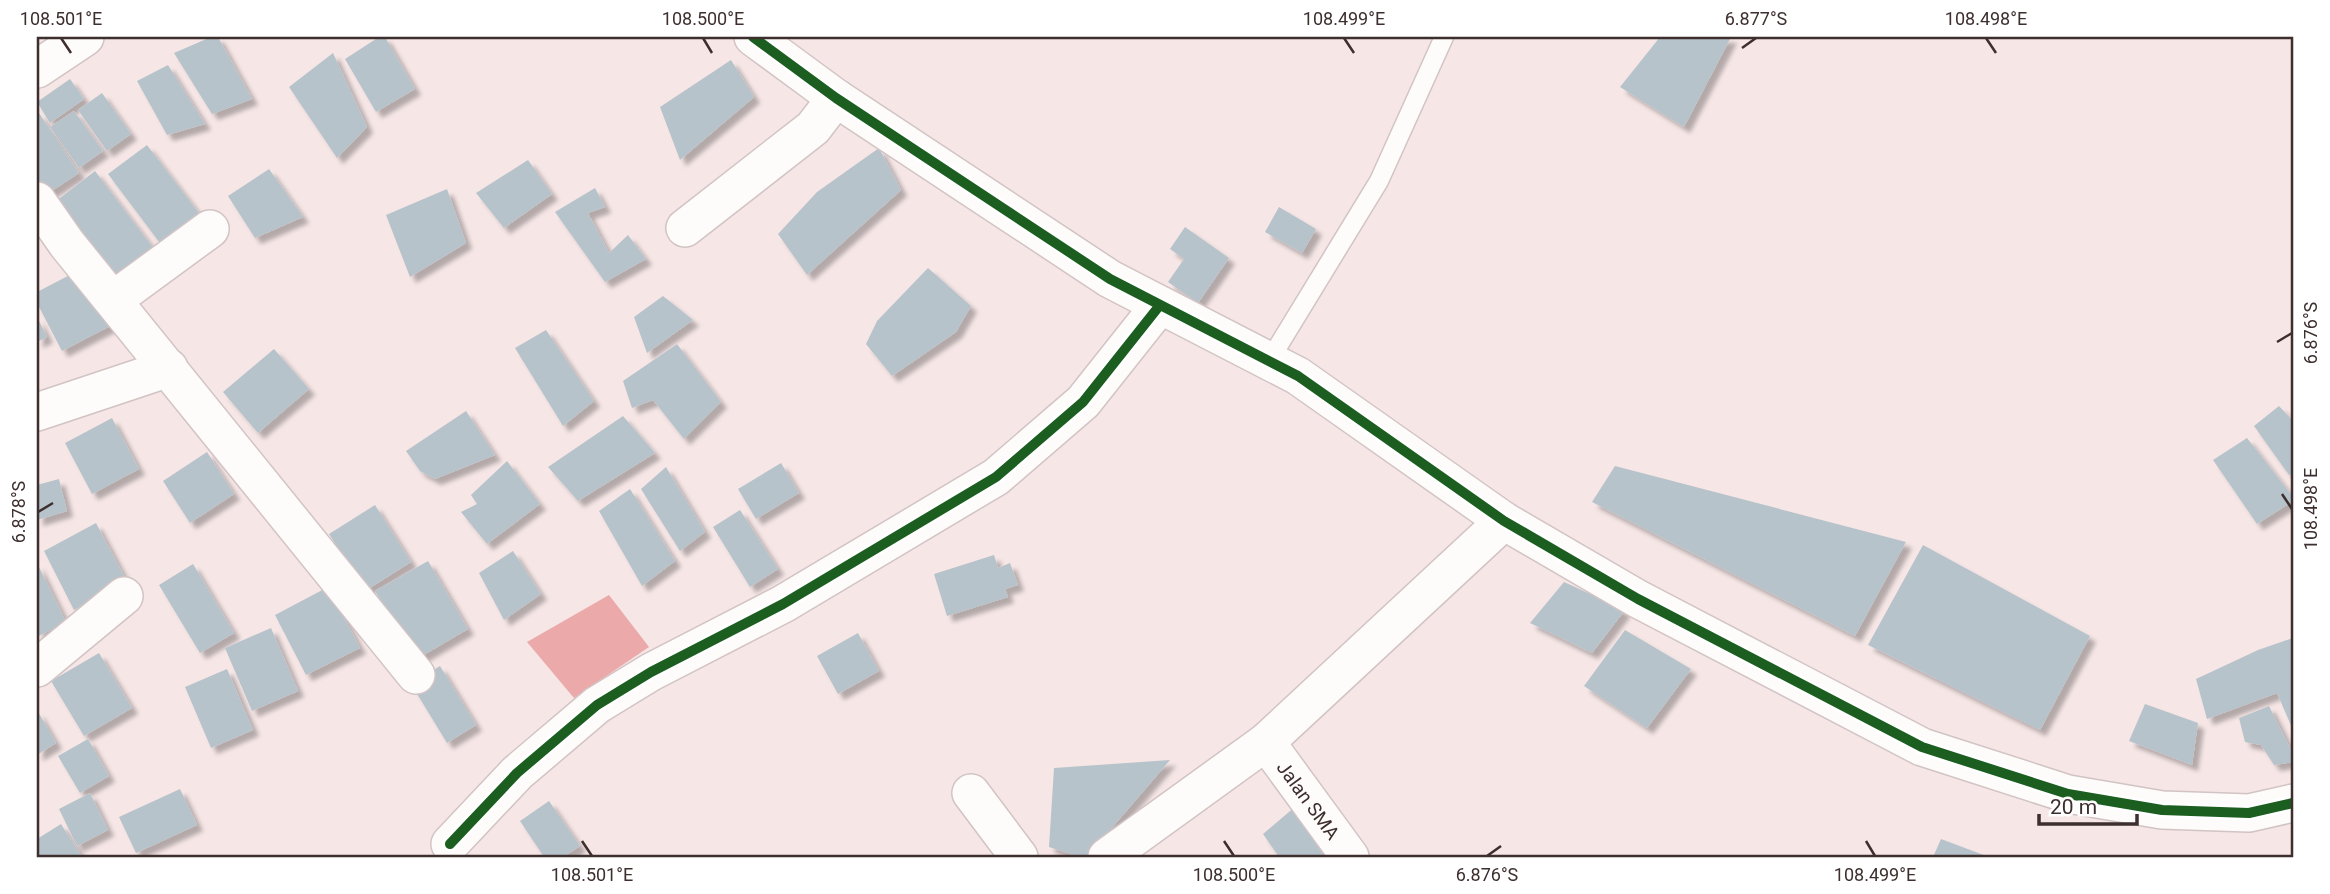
<svg xmlns="http://www.w3.org/2000/svg" width="2330" height="894" viewBox="0 0 2330 894" font-family="Roboto,sans-serif">
<style>
.water{fill:#eca9a9}
.building{fill:#b7c3ca;filter:url(#shadow)}
.lines{fill:none;stroke-linecap:round;stroke-linejoin:round}
.service-casing{stroke:#d2c4c4;stroke-width:21}
.minor-casing{stroke:#d2c4c4;stroke-width:40}
.service{stroke:#fefbfb;stroke-width:18}
.minor{stroke:#fefbfb;stroke-width:37}
.cycleway-casing{stroke:#fff;stroke-width:15}
.cycleway{stroke:#1b5e20;stroke-width:10}
.ticks{fill:none;stroke:#3d2f2e;stroke-width:2.5}
.labels{text-anchor:middle;stroke-width:5;stroke-linejoin:round;paint-order:stroke}
.street-label{font-size:19px;fill:#3d2f2e;stroke:#fff}
.neatline{fill:none;stroke:#3d2f2e;stroke-width:2.5}
.ticks-label{font-size:18px;text-anchor:middle;fill:#3d2f2e}
</style>
<defs>
<filter id="shadow"><feDropShadow dx="6" dy="6" stdDeviation="2" flood-color="#0004"/></filter>
</defs>
<rect width="100%" height="100%" fill="#f6e6e6"/>
<path class="water" d="M609,595L649,647L574,698L527,642Z"/>
<path class="building" d="M211,37H218L252,99L212,114L174,53Z
M379,37H385L415,89L376,112L345,59Z
M1660,37H1731L1684,127L1620,87Z
M333,53L367,127L337,158L289,87Z
M731,60L754,97L680,160L660,107Z
M168,65L205,124L167,135L137,81Z
M70,79L84,99L50,123L37,102Z
M102,93L131,134L107,151L78,110Z
M74,111L103,151L79,168L50,127Z
M39,113L79,173L38,200L37,114Z
M147,145L208,225L169,255L108,174Z
M879,148L901,190L807,275L778,234L817,192Z
M528,160L552,194L504,228L476,193Z
M269,169L303,217L255,238L228,196Z
M95,171L160,257L111,294L47,208Z
M595,188L605,207L588,213L609,253L628,235L646,259L605,282L555,212Z
M447,189L466,243L410,277L386,215Z
M1279,207L1316,229L1302,253L1265,232Z
M1185,227L1229,258L1198,303L1168,282L1184,259L1170,249Z
M85,267L114,324L62,351L37,303V292Z
M928,268L971,306L956,332L892,376L866,344L877,321Z
M663,296L693,320L647,353L634,317Z
M37,317L47,337L37,342Z
M546,330L594,401L563,426L515,348Z
M677,344L721,402L684,439L653,400L632,408L623,381Z
M274,349L309,389L258,433L223,392Z
M2279,406L2293,421V473L2289,475L2254,426Z
M466,411L495,455L435,479L420,471L406,451Z
M623,416L655,453L578,501L548,467Z
M112,418L139,469L92,494L65,443Z
M2247,438L2293,497V501L2257,524L2213,460Z
M207,452L234,494L190,523L163,481Z
M507,461L540,504L487,544L461,512L477,504L471,495Z
M781,463L799,493L756,519L738,489Z
M1615,466L1906,542L1855,636L1592,502Z
M666,467L705,532L680,551L641,489Z
M59,479L67,511L37,520V485Z
M630,489L675,561L642,586L599,511Z
M375,505L411,562L365,591L329,534Z
M740,510L778,569L750,587L713,527Z
M96,523L127,582L74,610L44,551Z
M1923,545L2090,636L2040,730L1868,645Z
M513,551L541,594L504,620L479,573Z
M994,555L998,568L1010,563L1018,585L1005,589L1008,597L947,616L934,574Z
M428,561L468,629L415,660L375,591Z
M37,563L66,622L37,637Z
M193,564L234,633L200,653L159,585Z
M1564,582L1625,610L1592,653L1530,623Z
M328,587L360,648L306,675L275,615Z
M271,628L298,691L252,711L225,648Z
M1625,630L1691,669L1647,728L1584,686Z
M858,633L879,671L838,694L817,656Z
M2293,638V730L2277,693L2207,719L2196,679L2258,650Z
M99,653L132,708L84,736L51,681Z
M440,666L476,725L447,743L411,684Z
M227,669L253,730L211,748L185,687Z
M2145,704L2198,723L2192,765L2129,741Z
M2269,706L2293,754V762L2274,765L2261,745L2245,742L2239,718Z
M37,710L56,743L37,755Z
M88,739L109,776L80,793L58,756Z
M1170,760L1087,857H1080L1049,847L1054,768Z
M180,789L197,825L136,853L119,817Z
M90,793L108,830L77,846L59,809Z
M549,801L580,846L563,857H544L520,821Z
M1296,806L1332,857H1279L1263,834Z
M61,824L82,857H37V839Z
M1941,839L1989,857H1933Z"/>
<g class="lines">
<g class="service-casing">
<path id="service" d="M1269,361L1379,181L1444,37"/>
</g>
<g class="minor-casing">
<g id="minor">
<path d="M753,37L836,98L1110,279L1298,376L1504,521L1638,599L1922,747L2068,794L2162,810L2249,813L2293,803"/>
<path d="M37,69L85,37"/>
<path d="M37,201L67,244L416,675"/>
<path d="M685,228L813,128L836,98"/>
<path d="M113,300L210,229"/>
<path d="M37,412L169,368"/>
<path d="M37,668L124,596"/>
<path id="s1" d="M1266,742L1350,857"/>
<path d="M971,793L1019,857"/>
<path d="M450,844L517,773L597,705L651,672L783,604L996,477L1083,402L1160,305"/>
<path d="M1107,857L1266,742L1504,521"/>
</g>
</g>
<use href="#service" class="service"/>
<use href="#minor" class="minor"/>
<g class="cycleway-casing">
<path id="cycleway" d="M753,37L836,98L1110,279L1298,376L1504,521L1638,599L1922,747L2068,794L2162,810L2249,813L2293,803
M450,844L517,773L597,705L651,672L783,604L996,477L1083,402L1160,305"/>
</g>
<use href="#cycleway" class="cycleway"/>
</g>
<path class="ticks" d="M61,38L71,53M703,38L712,53M1344,38L1354,53M1986,38L1996,53M1742,48L1756,38M2277,342L2292,333M2282,494L2292,509M38,512L53,503M582,841L592,856M1224,841L1234,856M1866,841L1875,856M1487,856L1501,846"/>
<g class="labels">
<g class="street-label">
<text dy="7" stroke="none"><textPath href="#s1" startOffset="72">Jalan SMA</textPath></text>
</g>
</g>
<rect width="2330" height="894" fill="none" stroke="#ffffff" stroke-width="77"/>
<path d="M2039 814v10h98v-10" fill="none" stroke="#3d2f2e" stroke-width="3.5"/>
<text x="2050" y="814" font-size="21" fill="#3d2f2e" stroke="#ffffff" stroke-width="5" paint-order="stroke">20 m</text>
<rect x="38" y="38" width="2254" height="818" class="neatline"/>
<g class="ticks-label">
<text x="61" y="25">108.501°E</text>
<text x="703" y="25">108.500°E</text>
<text x="1344" y="25">108.499°E</text>
<text x="1756" y="25">6.877°S</text>
<text x="1986" y="25">108.498°E</text>
<text transform="translate(2311 333) rotate(-90)" y="6">6.876°S</text>
<text transform="translate(2311 509) rotate(-90)" y="6">108.498°E</text>
<text transform="translate(19 512) rotate(-90)" y="6">6.878°S</text>
<text x="592" y="881">108.501°E</text>
<text x="1234" y="881">108.500°E</text>
<text x="1487" y="881">6.876°S</text>
<text x="1875" y="881">108.499°E</text>
</g>
</svg>
